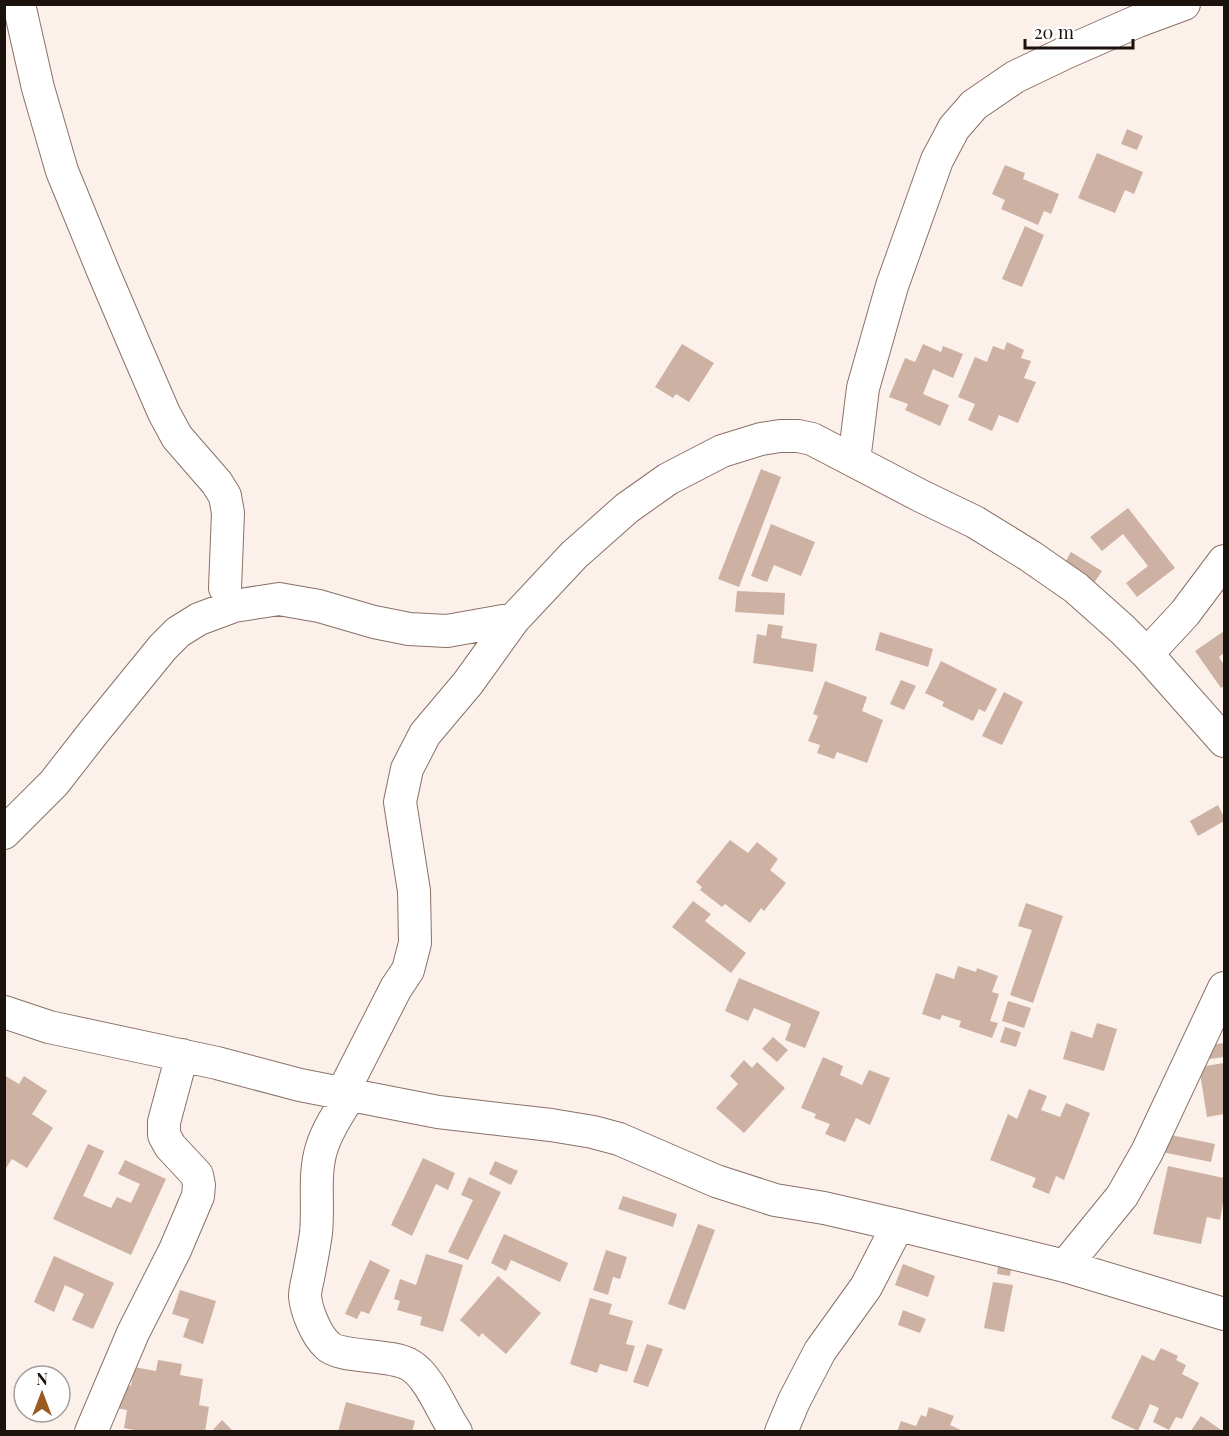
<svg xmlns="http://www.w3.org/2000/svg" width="1229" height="1436" viewBox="0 0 1229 1436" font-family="'Playfair Display',serif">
  <rect width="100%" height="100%" fill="#fcf0eb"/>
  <!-- building -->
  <path fill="#cdb2a4" d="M1127,129L1143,136L1137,150L1121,144Z
    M1097,153L1143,172L1134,194L1125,190L1115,213L1078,198Z
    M1005,165L1025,173L1023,179L1059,194L1051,214L1044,211L1038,225L1001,209L1005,200L992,194Z
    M1025,226L1044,235L1022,287L1002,279Z
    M1007,342L1024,350L1021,358L1031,361L1024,378L1036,382L1018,423L999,415L992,431L968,420L975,404L958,397L975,357L987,362L993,346L1004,350Z
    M682,344L714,363L689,402L676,394L673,398L655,387Z
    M923,344L941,352L943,346L963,354L953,378L933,369L923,394L949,405L940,426L905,410L908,404L889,397L905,358L915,362Z
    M761,469L781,477L739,587L718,579Z
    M1128,508L1175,568L1137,597L1126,583L1148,566L1123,534L1102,551L1090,537Z
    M771,524L815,542L801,576L774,565L767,582L751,576Z
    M1071,552L1102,571L1094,583L1064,564Z
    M737,591L785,593L784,615L735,612Z
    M768,624L783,626L781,638L817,644L813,672L753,663L757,634L766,636Z
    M1224,631V653L1219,657L1224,665V686L1221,688L1195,651Z
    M880,632L933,649L928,667L875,650Z
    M941,661L997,689L985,712L979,709L973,721L942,706L944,702L925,693Z
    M901,680L916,686L904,710L890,704Z
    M825,681L867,697L862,711L883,720L867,763L837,752L834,759L817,753L820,745L808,741L818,716L813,714Z
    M1004,692L1023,702L1002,745L982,736Z
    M1218,805L1224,817V821L1198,836L1190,821Z
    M730,840L748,853L757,842L778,859L770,870L786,883L764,911L761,908L750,923L725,904L722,907L700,890L702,887L696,882Z
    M693,901L711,914L705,921L746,953L731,973L672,927Z
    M1026,903L1063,916L1033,1003L1010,995L1032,930L1018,926Z
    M958,966L976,972L977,968L998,976L992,992L999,994L990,1021L998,1023L992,1038L959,1027L961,1021L942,1015L940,1020L922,1014L936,973L954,979Z
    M739,978L820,1012L805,1048L785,1040L791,1024L754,1008L748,1021L725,1011Z
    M1008,1001L1031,1008L1024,1028L1002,1021Z
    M1097,1023L1117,1029L1104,1071L1063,1059L1071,1031L1092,1038Z
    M1005,1027L1021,1032L1016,1047L1000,1042Z
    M773,1037L788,1050L777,1062L762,1049Z
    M1224,1043V1057L1196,1061L1194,1047Z
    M823,1057L843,1066L840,1075L862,1085L869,1070L890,1078L870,1125L856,1118L845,1142L825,1134L830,1124L814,1118L816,1114L801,1108Z
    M744,1060L752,1068L757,1062L785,1088L744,1133L716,1108L738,1084L730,1076Z
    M1224,1063V1114L1207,1117L1199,1067Z
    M4,1075L19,1084L24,1076L47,1091L32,1114L53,1128L27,1168L12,1159L4,1171Z
    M1029,1089L1047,1096L1041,1110L1060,1117L1066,1103L1090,1113L1064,1180L1056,1176L1049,1194L1032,1187L1036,1178L990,1160L1008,1114L1017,1119Z
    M1166,1134L1215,1144L1211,1162L1162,1152Z
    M88,1144L104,1151L83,1196L111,1208L117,1197L131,1203L140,1184L118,1174L125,1160L166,1179L131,1255L53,1219Z
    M423,1158L455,1173L448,1190L436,1184L412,1236L391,1225Z
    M495,1161L518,1171L511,1185L489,1174Z
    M1168,1166L1224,1178V1197L1220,1220L1207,1217L1201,1244L1153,1234Z
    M469,1177L501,1192L468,1260L448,1252L473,1200L461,1195Z
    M623,1196L677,1214L673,1227L618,1209Z
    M698,1224L715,1230L685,1310L668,1304Z
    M504,1234L568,1263L560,1282L511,1260L506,1271L491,1263Z
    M606,1250L627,1257L620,1279L613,1277L608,1295L593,1290Z
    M426,1254L463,1265L443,1332L420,1325L422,1317L397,1310L400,1301L394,1299L400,1279L416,1285Z
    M54,1256L114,1283L93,1329L72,1320L84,1294L65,1285L54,1312L34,1302Z
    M370,1260L390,1270L369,1314L361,1311L357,1319L345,1314Z
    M999,1260L1012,1263L1010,1276L997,1274Z
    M903,1264L935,1276L928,1297L895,1285Z
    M498,1276L541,1313L506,1354L482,1333L479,1337L460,1320Z
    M993,1282L1013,1285L1004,1332L984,1328Z
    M180,1290L216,1301L203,1344L183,1337L189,1319L172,1314Z
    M590,1298L612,1304L609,1314L633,1321L626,1344L635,1346L627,1372L600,1364L597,1373L570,1364Z
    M903,1310L926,1319L920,1333L898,1325Z
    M647,1344L663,1349L648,1387L633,1382Z
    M1161,1348L1178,1356L1176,1360L1186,1365L1182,1374L1199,1383L1182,1419L1176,1417L1169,1430L1153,1422L1159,1408L1150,1404L1138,1431L1111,1418L1142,1355L1154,1361Z
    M158,1360L182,1364L180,1375L203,1379L199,1405L209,1407L205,1432L195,1430L194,1432H133L134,1430L124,1428L127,1410L115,1408L120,1383L131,1386L134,1367L156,1371Z
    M346,1402L415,1421L412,1432H338Z
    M929,1407L954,1416L950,1425L965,1432H897L901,1421L916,1426L921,1415L926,1417Z
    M1201,1416L1224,1432H1190Z
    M222,1420L234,1432H211Z"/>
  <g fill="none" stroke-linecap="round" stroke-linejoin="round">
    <defs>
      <path id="minor" d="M19,4L38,88L62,171L103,271L138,353L164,413L177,437L217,483L225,496L228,513L225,588
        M854,461L863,388L892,286L937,160L954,128L974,105L1015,77L1065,53L1138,21L1184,4
        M1147,654L1185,613L1224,561
        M4,833L54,783L93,733L163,647L178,632L199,619L234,606L279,599L319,606L374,622L409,629L447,631L514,619
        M4,1012L49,1027L217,1063L300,1085L438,1112L551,1125L593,1132L619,1139L716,1181L775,1200L824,1208L898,1225L1065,1266L1224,1314
        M342,1094L396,988L408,970L415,943L414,891L400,802L407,769L425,734L468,683L514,619L574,555L627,508L668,479L722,451L761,439L780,436H798L812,439L921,496L975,522L1030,556L1076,588L1122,629L1147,654L1224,741
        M350,1095C340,1111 328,1128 322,1147C313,1174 319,1204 316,1233C314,1248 311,1263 308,1278C307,1283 305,1290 305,1296C306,1310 316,1335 327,1345C340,1359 390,1353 410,1365C430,1377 442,1412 456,1432
        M1065,1266L1122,1196L1147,1152L1224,988
        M91,1432L133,1333L175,1250L198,1196L199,1185L197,1175L170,1146L164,1135V1122L182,1055
        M781,1432L794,1401L820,1351L866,1287L898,1225"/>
    </defs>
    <!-- minor casing -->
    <use href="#minor" stroke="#8b7166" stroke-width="34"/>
    <!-- minor -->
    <use href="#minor" stroke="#fff" stroke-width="32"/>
  </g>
  <!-- border -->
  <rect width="1229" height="1436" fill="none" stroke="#1b120d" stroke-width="12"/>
  <!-- north arrow -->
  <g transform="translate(42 1394)"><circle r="28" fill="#ffffff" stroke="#a4a09e" stroke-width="1.5"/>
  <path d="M0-4.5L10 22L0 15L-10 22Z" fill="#9a5b23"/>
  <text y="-9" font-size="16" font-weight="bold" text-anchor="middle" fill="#1b120d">N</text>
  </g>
  <!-- scale -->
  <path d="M1025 39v9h108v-9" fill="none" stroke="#1b120d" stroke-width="3"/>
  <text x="1034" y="39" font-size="18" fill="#1b120d" stroke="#ffffff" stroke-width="4.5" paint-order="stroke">20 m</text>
</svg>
